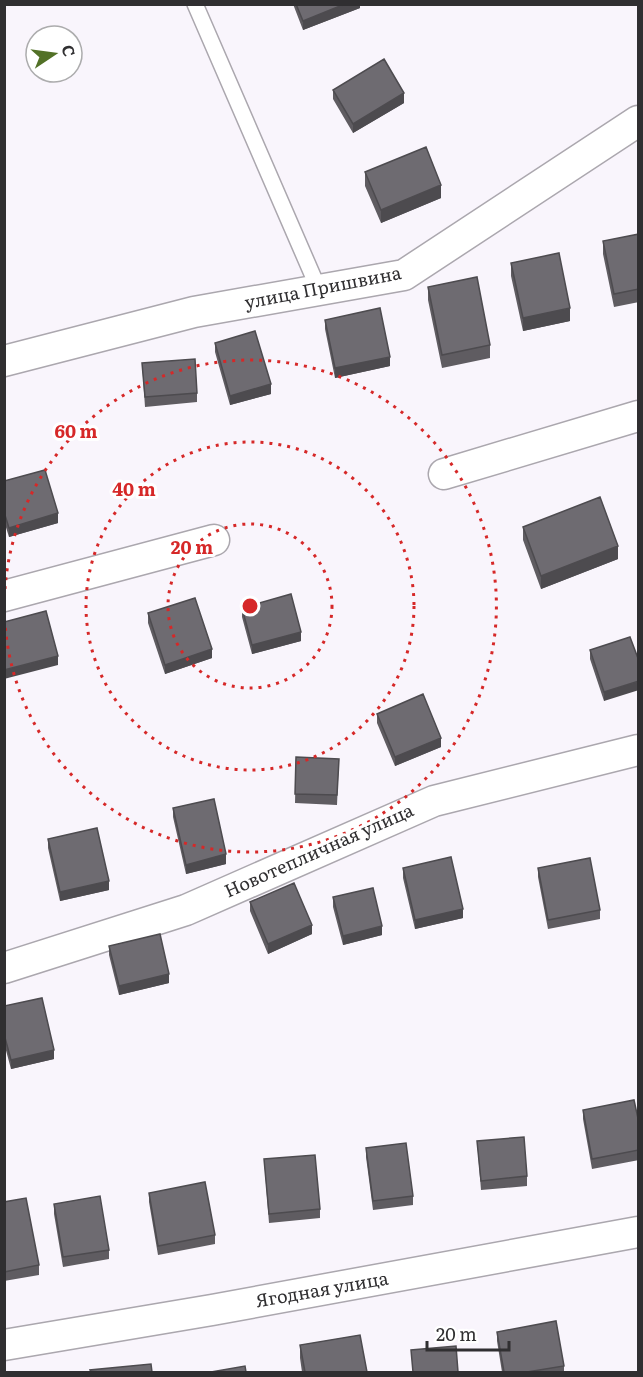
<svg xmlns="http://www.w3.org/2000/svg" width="643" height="1377" viewBox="0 0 643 1377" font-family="Literata,serif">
  <rect width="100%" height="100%" fill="#f9f5fc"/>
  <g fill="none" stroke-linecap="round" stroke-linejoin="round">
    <defs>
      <path id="lane" d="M195,4L319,290"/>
      <path id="street" d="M4,361L194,312L404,275L638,121
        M444,474L638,416
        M4,596L214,540
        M4,968L186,910L434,801L638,750
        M4,1345L212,1310L638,1232"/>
    </defs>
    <!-- lane casing -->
    <use href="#lane" stroke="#aba7ae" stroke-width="18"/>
    <!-- street casing -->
    <use href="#street" stroke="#aba7ae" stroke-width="33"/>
    <!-- lane -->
    <use href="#lane" stroke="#fff" stroke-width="15"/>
    <!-- street -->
    <use href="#street" stroke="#fff" stroke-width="30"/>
  </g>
  <!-- wall -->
  <path fill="#5f5c61" d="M293,4H360V8L303,30Z
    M333,90L404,103L353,133L333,99Z
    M365,172L441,198L381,223L365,186Z
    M639,234V302L614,307L603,254V241Z
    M511,263L570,321L523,331L511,276Z
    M428,287L490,345V358L442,368L428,300Z
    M325,320L390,366L335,378L325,329Z
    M215,343L271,394L230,405L215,352Z
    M142,363L197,393V402L145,407Z
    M4,481L58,523L9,537L4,521Z
    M523,527L618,559L541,589L523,540Z
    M242,608L301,641L252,654L242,617Z
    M148,613L212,658L165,674L148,623Z
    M590,650L639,661L604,701L590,659Z
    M377,714L441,747L395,766L377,723Z
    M296,757L339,759L337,805L295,803Z
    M173,808L226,864L186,874L173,817Z
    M48,839L109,890L60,901L48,848Z
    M403,868L463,918L415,929L403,878Z
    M538,868L600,910V919L548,929L538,877Z
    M333,897L382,935L343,945L333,907Z
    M250,902L312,934L268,954L250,911Z
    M109,946L169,983L119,995L109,955Z
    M4,1006L54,1059L11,1069L4,1043Z
    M583,1110L639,1123V1160L592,1169L583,1119Z
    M477,1141L527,1176V1186L481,1190Z
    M366,1148L413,1196V1205L373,1210L366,1157Z
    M264,1159L320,1209V1218L269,1223Z
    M149,1193L215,1235V1244L158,1255L149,1202Z
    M4,1202L39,1265V1275L4,1281Z
    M54,1204L109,1250V1259L63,1267L54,1214Z
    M497,1332L564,1366V1372H502L497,1341Z
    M300,1345L367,1372H302L300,1358Z"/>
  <!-- shaded-wall -->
  <path fill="#4d4b4f" d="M345,4H360V8L303,30V21Z
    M404,93V103L353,133V124Z
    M441,185V198L381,223V210Z
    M570,308V321L523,331V318Z
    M390,357V366L335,378V368Z
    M271,384V394L230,405V396Z
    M58,513V523L9,537V528Z
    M618,546V559L541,589V576Z
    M301,632V641L252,654V645Z
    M212,649V658L165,674V665Z
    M58,656V665L4,679V670Z
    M639,681V690L604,701V692Z
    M441,738V747L395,766V757Z
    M226,854V864L186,874V865Z
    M109,881V890L60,901V892Z
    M463,909V918L415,929V920Z
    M312,925V934L268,954V944Z
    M382,926V935L343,945V936Z
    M169,974V983L119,995V986Z
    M54,1050V1059L11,1069V1060Z"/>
  <!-- building -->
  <path fill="#6e6b71" stroke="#4d4b4f" stroke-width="1.5" d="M296,4H345L303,21Z
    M384,59L404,93L353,124L333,90Z
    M426,147L441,185L381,210L365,172Z
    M639,234V289L614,294L603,241Z
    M559,253L570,308L523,318L511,263Z
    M477,277L490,345L442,355L428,287Z
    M380,308L390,357L335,368L325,320Z
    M255,331L271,384L230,396L215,343Z
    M195,359L197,393L145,397L142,363Z
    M45,470L58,513L9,528L4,512V481Z
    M600,497L618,546L541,576L523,527Z
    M291,594L301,632L252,645L242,608Z
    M195,598L212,649L165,665L148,613Z
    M46,611L58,656L4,670V622Z
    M630,637L639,661V681L604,692L590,650Z
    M423,694L441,738L395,757L377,714Z
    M296,757L339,759L337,795L295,794Z
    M214,799L226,854L186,865L173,808Z
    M97,828L109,881L60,892L48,839Z
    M451,857L463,909L415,920L403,868Z
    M590,858L600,910L548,920L538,868Z
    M294,883L312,925L268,944L250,902Z
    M373,888L382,926L343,936L333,897Z
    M160,934L169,974L119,986L109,946Z
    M42,998L54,1050L11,1060L4,1034V1006Z
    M634,1100L639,1123V1150L592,1159L583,1110Z
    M524,1137L527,1176L481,1181L477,1141Z
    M406,1143L413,1196L373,1201L366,1148Z
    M315,1155L320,1209L269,1214L264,1159Z
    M205,1182L215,1235L158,1246L149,1193Z
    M100,1196L109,1250L63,1257L54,1204Z
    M26,1198L39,1265L4,1272V1202Z
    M556,1321L564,1366L527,1372H504L497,1332Z
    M360,1335L367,1372H305L300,1345Z
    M456,1346L458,1372H413L411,1350Z
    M151,1364L152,1372H91L90,1370Z
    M245,1366L246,1372H211Z"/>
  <!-- distance rings -->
  <g fill="none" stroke="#d62828" stroke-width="3" stroke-dasharray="3 6">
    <circle cx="250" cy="606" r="82"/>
    <circle cx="250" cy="606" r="164"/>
    <path d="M5 589A246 246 0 1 1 5 623"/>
  </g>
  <g text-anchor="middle" stroke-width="6" stroke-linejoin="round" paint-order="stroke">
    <!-- street labels -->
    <g font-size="18" fill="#302f31" stroke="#fff">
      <text transform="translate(323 288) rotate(-11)" y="6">улица Пришвина</text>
      <text transform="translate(319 851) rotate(-24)" y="6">Новотепличная улица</text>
      <text transform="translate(322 1290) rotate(-10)" y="6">Ягодная улица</text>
    </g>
  </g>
  <circle cx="250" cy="606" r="9" fill="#d62828" stroke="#fff" stroke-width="3"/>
  <g font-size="18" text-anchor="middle" font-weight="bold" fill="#d62828" stroke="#fff" stroke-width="6" stroke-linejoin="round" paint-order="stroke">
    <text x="76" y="438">60 m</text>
    <text x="134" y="496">40 m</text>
    <text x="192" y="554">20 m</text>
  </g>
  <!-- border -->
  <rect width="643" height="1377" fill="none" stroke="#302f31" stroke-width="12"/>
  <!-- north arrow -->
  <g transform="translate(54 54) rotate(77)"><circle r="28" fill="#ffffff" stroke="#acacad" stroke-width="1.5"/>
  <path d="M0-4.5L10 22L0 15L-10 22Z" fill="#527127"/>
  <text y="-9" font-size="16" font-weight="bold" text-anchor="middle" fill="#302f31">С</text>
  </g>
  <!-- scale -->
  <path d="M427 1341v9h82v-9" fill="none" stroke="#302f31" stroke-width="3"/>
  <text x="436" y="1341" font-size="18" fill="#302f31" stroke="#ffffff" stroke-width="4.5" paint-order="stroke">20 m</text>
</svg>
